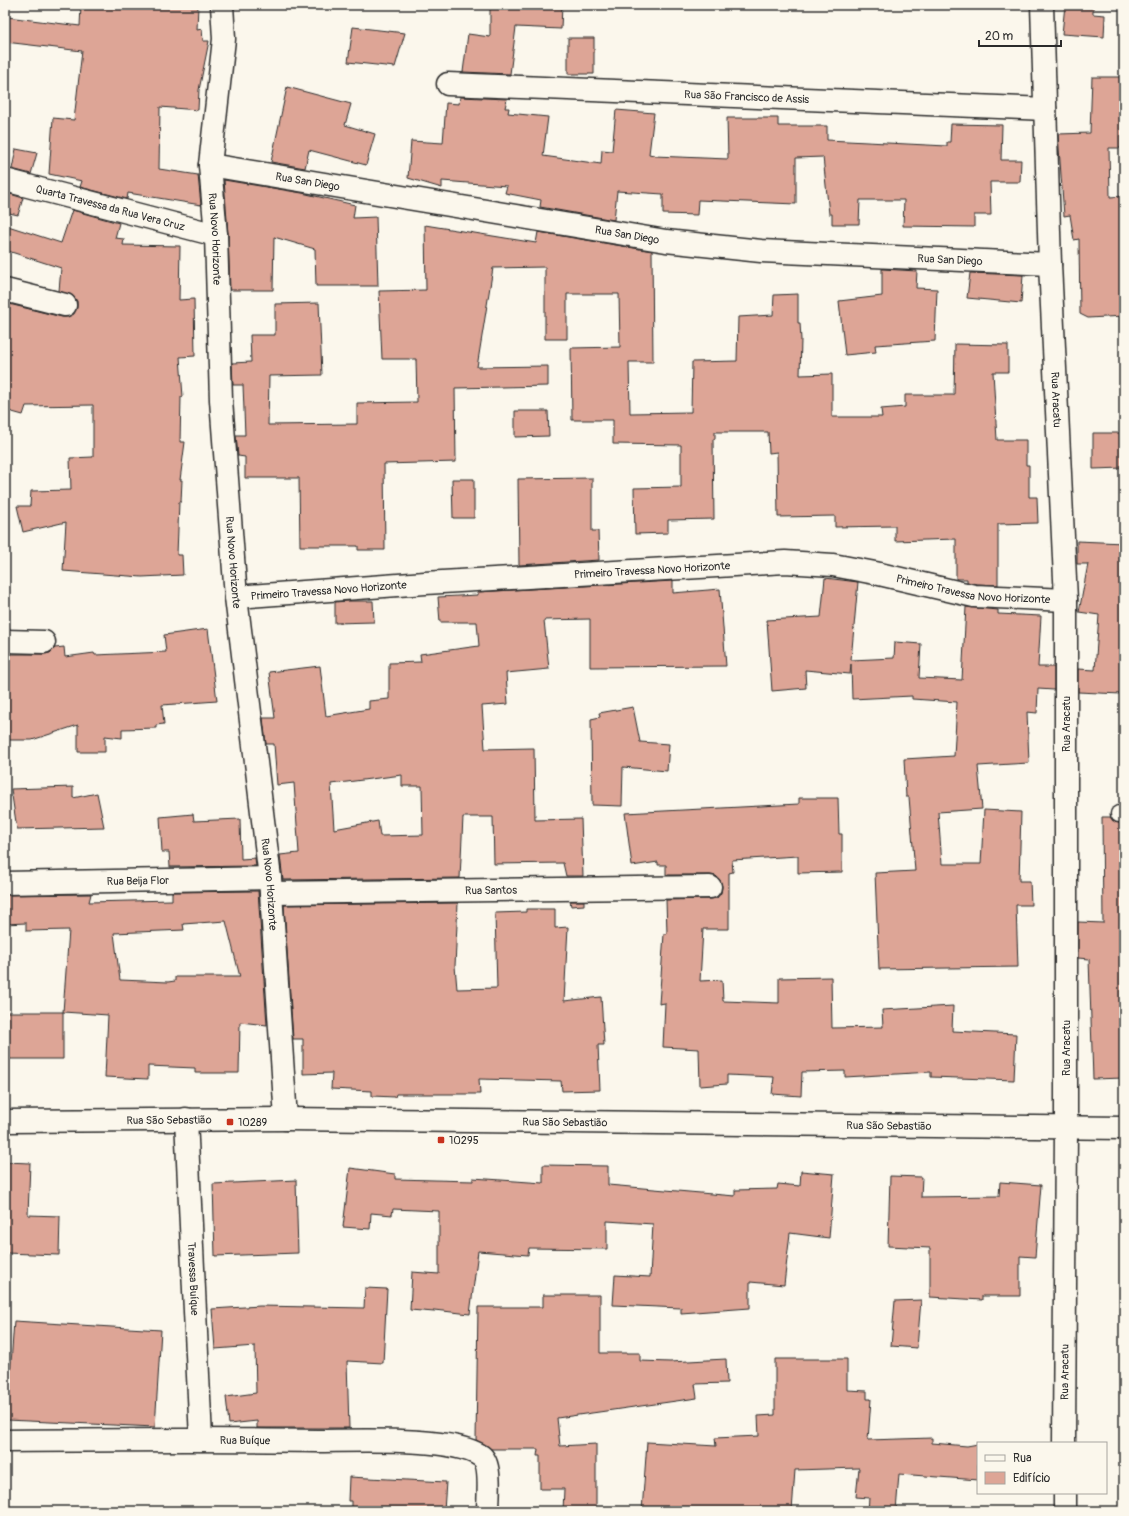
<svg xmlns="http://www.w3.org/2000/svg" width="1129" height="1516" viewBox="0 0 1129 1516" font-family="Pangolin,sans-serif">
  <rect width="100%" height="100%" fill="#fbf7ec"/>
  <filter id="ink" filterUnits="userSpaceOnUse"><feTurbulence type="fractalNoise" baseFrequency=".025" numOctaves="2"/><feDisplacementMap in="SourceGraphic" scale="8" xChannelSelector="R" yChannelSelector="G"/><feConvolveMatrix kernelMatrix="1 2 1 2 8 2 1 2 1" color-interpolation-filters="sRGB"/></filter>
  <g filter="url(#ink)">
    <!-- building -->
    <path fill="#dda596" stroke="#2b2b2b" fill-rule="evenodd" d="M81,5H198L197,30L202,29L203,41H209L199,90L198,110L160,107L159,169L198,175L201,205L128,193L127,199L80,187L82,181L49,174L53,118L74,120L82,51L5,42L7,17L80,26Z
      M490,5H562L561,29L516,27L510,74L463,72L468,34L490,37Z
      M1065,5H1093V14L1105,15L1104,37L1062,34Z
      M353,27L405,33L395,67L348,62Z
      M568,38H594V74H568Z
      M1092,77H1124L1122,148H1109L1110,197L1124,196V316L1088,318L1080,314L1079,239L1074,240L1070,215L1064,216L1058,134L1090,133Z
      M287,87L351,104L345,125L375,134L366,165L309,150L305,168L271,162Z
      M460,97L507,99L505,108H509L508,113L548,117L543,156L601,164L602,150L612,151L616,110L654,113L649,154L654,155V156L728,159L727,118H778V126H827V140L947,146V142H950L951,124L1002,125L1001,160H1021L1020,182H990L991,215H974V227L903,226L904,200H860L859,224H832V214H829L823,157L796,158V204L698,200L697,215L663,214V194L617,191L614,220L540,207L541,200L505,193L507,186L442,181V188L408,178L411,141L443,143L446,103L459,104Z
      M16,149L37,153L31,174L12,169Z
      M224,180L302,193L355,205L353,218L376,217L378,286H316L315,249L274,237L273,290H230L228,234Z
      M7,193L23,198L18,215L5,212Z
      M72,210L119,223L115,238L124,239L123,245L180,246L179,300L194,299L195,356L180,357L183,397H181L180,442H185L180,480H182L181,502H179L177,555H182L183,575L142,577L63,571L66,522L23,532L17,506H30L31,491L71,490L70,458L93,457V405L26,406L23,415L5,410V303L62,317H68L74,314L77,308V301L73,296L59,291L61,268L5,250V225L61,243Z
      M425,225L536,243L538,232L652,251L653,362H629L630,413L691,412L692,362L737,361L738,317L773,315L774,295L798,294V323H800L801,340L800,375L832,374V417H882L881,409L905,407V395H954L955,344L1008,345V372H993L997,440H1026V465H1029V497H1037L1038,523L998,524V585L976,584L967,582V579H956V539L895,541V526L835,527V516L778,517L777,452L769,453L768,432H715V439H713L714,519L668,520V533L635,534L634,488L681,487V445L613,444V420H572L571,348L620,347L619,294H567V339H545V267L493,268L477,367L548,366V386L455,388L456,462L384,464L385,550H358V546H300L299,478H245V457L238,456L236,435H245L243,385H233L232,363L251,362L250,335H275V304L319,303L322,375L269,376L268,425L357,424V403L417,402L416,359H382L379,291L426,290Z
      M882,269L917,271L916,288L937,289L935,341L875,345L876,352L845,355L839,301L882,296Z
      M970,273L1023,275L1021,303L967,298Z
      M515,411H548L549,436L515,437Z
      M1093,433H1124V468L1093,469Z
      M592,478V531H598L599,560L519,565L518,479Z
      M452,479H474V518H453Z
      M1077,541L1124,543V651L1121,694L1078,692V669L1095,670L1099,615L1079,612L1088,564H1077Z
      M825,578L858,582L851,660L894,658L895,642L921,644L919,678L962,680L966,607L998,610V614L1041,616L1038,667H1054V690L1038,689L1037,713L1027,712L1029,763L978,766L982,809L938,812L942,864H981L984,810L1021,812L1019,881H1030L1031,905H1016L1018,967L879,969L875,873L915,871L909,797H906L904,759L954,756L957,702L912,699V696L852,699L851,664L850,674L805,670L806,688L772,691L767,620L821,617Z
      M673,581V593L720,589L726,666L590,667V619L544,620L549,669L506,673L508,704L482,706L485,749L534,748L535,820L581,819L583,876H566L563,863L494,864L493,817H463L460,878L283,880L280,855L299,853L294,783L277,785L274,744H266L263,718H275L269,672L320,666L326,716L369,709V701L389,699V663L421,662L420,654L479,646L477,622H440L438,597L478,595V592ZM402,775V786H422L423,835L380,836L378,821L334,829L331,784Z
      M347,601H373L374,622L335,623V602Z
      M208,629L217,701L162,705L164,724L156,725V728L122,729V738L105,736V752H78V725L32,740H5V654H44L50,653L55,648L64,647L65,657L94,653L95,655L166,652L164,635Z
      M633,707L640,742L669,744L667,771L623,767L622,806L592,805L591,719L600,717L599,713Z
      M73,787V798L97,793L104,827L17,829L11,789Z
      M799,798H838L839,834H842V872L798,873V856L732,860L733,872L729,873V929H703L700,981L722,980L723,1001L779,1003V978L831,977L832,1028L883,1027L882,1010L953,1006L952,1031L1016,1034L1014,1080L931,1077V1072L845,1077V1071L802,1072L801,1096L772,1094L774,1077L727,1075V1084L700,1086L699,1049L663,1047L665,1003L659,1004L664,934H667L666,900L711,899L717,898L721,893L722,886L720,880L716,876L710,875H666V865H658V862L632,866L625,813L799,804Z
      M193,814L194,821L240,819L241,859L255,858L256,866L170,867L169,852H162L160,817Z
      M1102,817H1110L1115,822L1124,824V1078L1093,1079L1089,959L1078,958V922L1103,923Z
      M258,891L267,1025L240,1022L239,1073H195V1068L148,1066V1079L105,1077L108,1015L63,1012L69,930L26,931V923L5,924V895L91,894L89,902L172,900V892ZM226,921L240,977H175V981L168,982L120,980L114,933L184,930L183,924Z
      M570,901H584V905L571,906Z
      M458,903L455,966L457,989L497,988L495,913L526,912V909H555V928L568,927L564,1001L601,997L604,1045H598L600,1090L562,1091L561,1081L479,1079L480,1094H396L395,1097L372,1096V1091L331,1089L332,1073L303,1074V1039H293L284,905Z
      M5,1012H63V1059H5Z
      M5,1162L30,1163L28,1215L60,1216L59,1255L5,1253Z
      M543,1165L608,1166V1185L735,1196V1190L777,1189L778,1184L800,1186L801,1171L834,1174L829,1238L790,1233L784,1285L750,1282V1308L681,1313V1308L613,1305L615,1275L650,1277L653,1224L607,1221V1249L529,1248L528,1255L478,1251L470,1314L434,1310V1312L410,1310L412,1272L439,1274V1211L393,1209L392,1215L371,1213L370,1229L343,1227L350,1168L395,1174V1179L473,1181V1178L543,1183Z
      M890,1176L922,1177L921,1197L999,1196L1000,1182L1041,1185L1035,1257L1020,1256V1296H982V1300L930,1297V1248L888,1246Z
      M296,1180L298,1253L215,1256L213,1184Z
      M365,1288L387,1289L383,1363L347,1361L349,1428H257V1421L229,1424L226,1397L256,1393L255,1346L215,1349L212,1309L260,1306L364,1308Z
      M543,1295H600V1353H640V1361L670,1362L726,1359L727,1383L695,1384L697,1398L557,1418L560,1446L596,1444V1511H563L564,1489H540V1456H537L538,1449H491L476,1440L478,1307H543Z
      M921,1300L917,1348L891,1346L895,1301Z
      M14,1321L161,1330L155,1427L7,1420Z
      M775,1359H847V1390L867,1391V1399H871L868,1440L932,1438V1443L967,1446L978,1444V1480L899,1474L896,1511H868L869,1498L856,1497L859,1468L795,1470L792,1511H642L647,1442L716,1446L715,1438L759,1436L758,1416L775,1415Z
      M349,1477L446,1482L444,1511H351V1501H348Z"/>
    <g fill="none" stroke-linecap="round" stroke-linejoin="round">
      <defs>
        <path id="lane" d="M1119,814H1124"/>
        <g id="street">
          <path id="s1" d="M222,5L224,39L210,165L216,235L221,400L236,597L270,878L286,1119"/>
          <path id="s2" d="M1042,5L1050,264L1066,600V1127"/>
          <path id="s3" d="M448,84L1045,109"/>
          <path id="s4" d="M210,165L666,241L761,251L1050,264"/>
          <path id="s5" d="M5,180L216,235"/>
          <path d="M5,290L65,305"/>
          <path id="s6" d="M236,597L425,583L785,562L833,565L875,573L974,596L1066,600"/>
          <path d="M5,641L44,642"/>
          <path id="s7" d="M5,883L270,878"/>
          <path id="s8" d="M271,893L710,887"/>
          <path id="s9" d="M186,1119L201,1439"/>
          <path id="s10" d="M5,1441C109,1440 213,1439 317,1441C354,1441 453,1436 481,1456C492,1464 488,1498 488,1511"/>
        </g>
        <g id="secondary">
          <path id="s11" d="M5,1121L286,1119L1124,1128"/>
          <path id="s12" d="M1064,1443L1066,1127"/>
          <path d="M1065,1493V1511"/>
        </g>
      </defs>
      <!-- lane casing -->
      <use href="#lane" stroke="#2b2b2b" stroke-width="19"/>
      <!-- street casing -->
      <use href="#street" stroke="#2b2b2b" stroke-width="25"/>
      <!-- secondary casing -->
      <use href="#secondary" stroke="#2b2b2b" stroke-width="25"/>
      <!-- lane -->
      <use href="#lane" stroke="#fbf7ec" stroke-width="16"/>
      <!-- street -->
      <use href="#street" stroke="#fbf7ec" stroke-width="22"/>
      <!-- secondary -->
      <use href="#secondary" stroke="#fbf7ec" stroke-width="22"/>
    </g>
  </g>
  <!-- markers -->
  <g fill="#c8321e" stroke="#fbf7ec" stroke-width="1.5">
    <rect x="226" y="1118" width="8" height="8" rx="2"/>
    <rect x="437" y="1136" width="8" height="8" rx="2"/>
  </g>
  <g text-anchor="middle" stroke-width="4" stroke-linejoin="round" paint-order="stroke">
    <!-- street labels -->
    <g font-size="11" fill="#2b2b2b" stroke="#fbf7ec">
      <text dy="4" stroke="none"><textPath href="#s3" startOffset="299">Rua São Francisco de Assis</textPath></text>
      <text dy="4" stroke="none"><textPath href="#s4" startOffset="99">Rua San Diego</textPath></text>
      <text dy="4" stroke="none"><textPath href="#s5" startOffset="109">Quarta Travessa da Rua Vera Cruz</textPath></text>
      <text dy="4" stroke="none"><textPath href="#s4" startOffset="423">Rua San Diego</textPath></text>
      <text dy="4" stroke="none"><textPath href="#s1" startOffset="235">Rua Novo Horizonte</textPath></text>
      <text dy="4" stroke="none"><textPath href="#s4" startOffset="747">Rua San Diego</textPath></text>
      <text dy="4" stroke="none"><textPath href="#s2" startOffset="395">Rua Aracatu</textPath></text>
      <text dy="4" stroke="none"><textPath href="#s1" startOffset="559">Rua Novo Horizonte</textPath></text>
      <text dy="4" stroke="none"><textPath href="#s6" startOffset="417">Primeiro Travessa Novo Horizonte</textPath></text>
      <text dy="4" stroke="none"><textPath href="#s6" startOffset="741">Primeiro Travessa Novo Horizonte</textPath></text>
      <text dy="4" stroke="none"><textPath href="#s6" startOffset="93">Primeiro Travessa Novo Horizonte</textPath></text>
      <text transform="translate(1066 724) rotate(-90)" y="4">Rua Aracatu</text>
      <text dy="4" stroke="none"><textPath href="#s7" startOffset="133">Rua Beija Flor</textPath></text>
      <text dy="4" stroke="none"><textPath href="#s1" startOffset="883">Rua Novo Horizonte</textPath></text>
      <text dy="4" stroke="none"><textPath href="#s8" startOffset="220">Rua Santos</textPath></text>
      <text transform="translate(1066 1048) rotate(-90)" y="4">Rua Aracatu</text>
      <text dy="4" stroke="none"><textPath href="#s11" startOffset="164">Rua São Sebastião</textPath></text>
      <text dy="4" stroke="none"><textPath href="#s11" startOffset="560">Rua São Sebastião</textPath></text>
      <text dy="4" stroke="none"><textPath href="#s11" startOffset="884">Rua São Sebastião</textPath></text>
      <text dy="4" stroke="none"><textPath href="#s9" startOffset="160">Travessa Buíque</textPath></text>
      <text dy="4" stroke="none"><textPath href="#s12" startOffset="71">Rua Aracatu</textPath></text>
      <text dy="4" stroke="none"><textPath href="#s10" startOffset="240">Rua Buíque</textPath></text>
    </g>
    <!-- poi labels -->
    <g font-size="11" fill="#2b2b2b" stroke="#fbf7ec" text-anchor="start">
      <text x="238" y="1126">10289</text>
      <text x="449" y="1144">10295</text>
    </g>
  </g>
  <!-- margin -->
  <rect width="1129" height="1516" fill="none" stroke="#fbf7ec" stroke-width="20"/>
  <rect x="10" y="10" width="1109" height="1496" fill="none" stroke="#2b2b2b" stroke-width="1.5" filter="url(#ink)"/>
  <!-- legend -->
  <rect x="977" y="1442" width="130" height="52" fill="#fbf7ec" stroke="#a8a59f"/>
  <rect x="985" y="1455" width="20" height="6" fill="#fbf7ec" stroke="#a8a59f"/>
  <text x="1013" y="1462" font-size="12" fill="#2b2b2b">Rua</text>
  <rect x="985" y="1472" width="20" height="12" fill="#dda596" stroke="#a8a59f"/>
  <text x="1013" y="1482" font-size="12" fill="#2b2b2b">Edifício</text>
  <!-- scale -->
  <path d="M979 40v6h82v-6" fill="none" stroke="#2b2b2b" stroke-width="2"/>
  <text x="985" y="40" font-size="12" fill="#2b2b2b" stroke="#fbf7ec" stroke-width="3" paint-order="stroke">20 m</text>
</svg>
